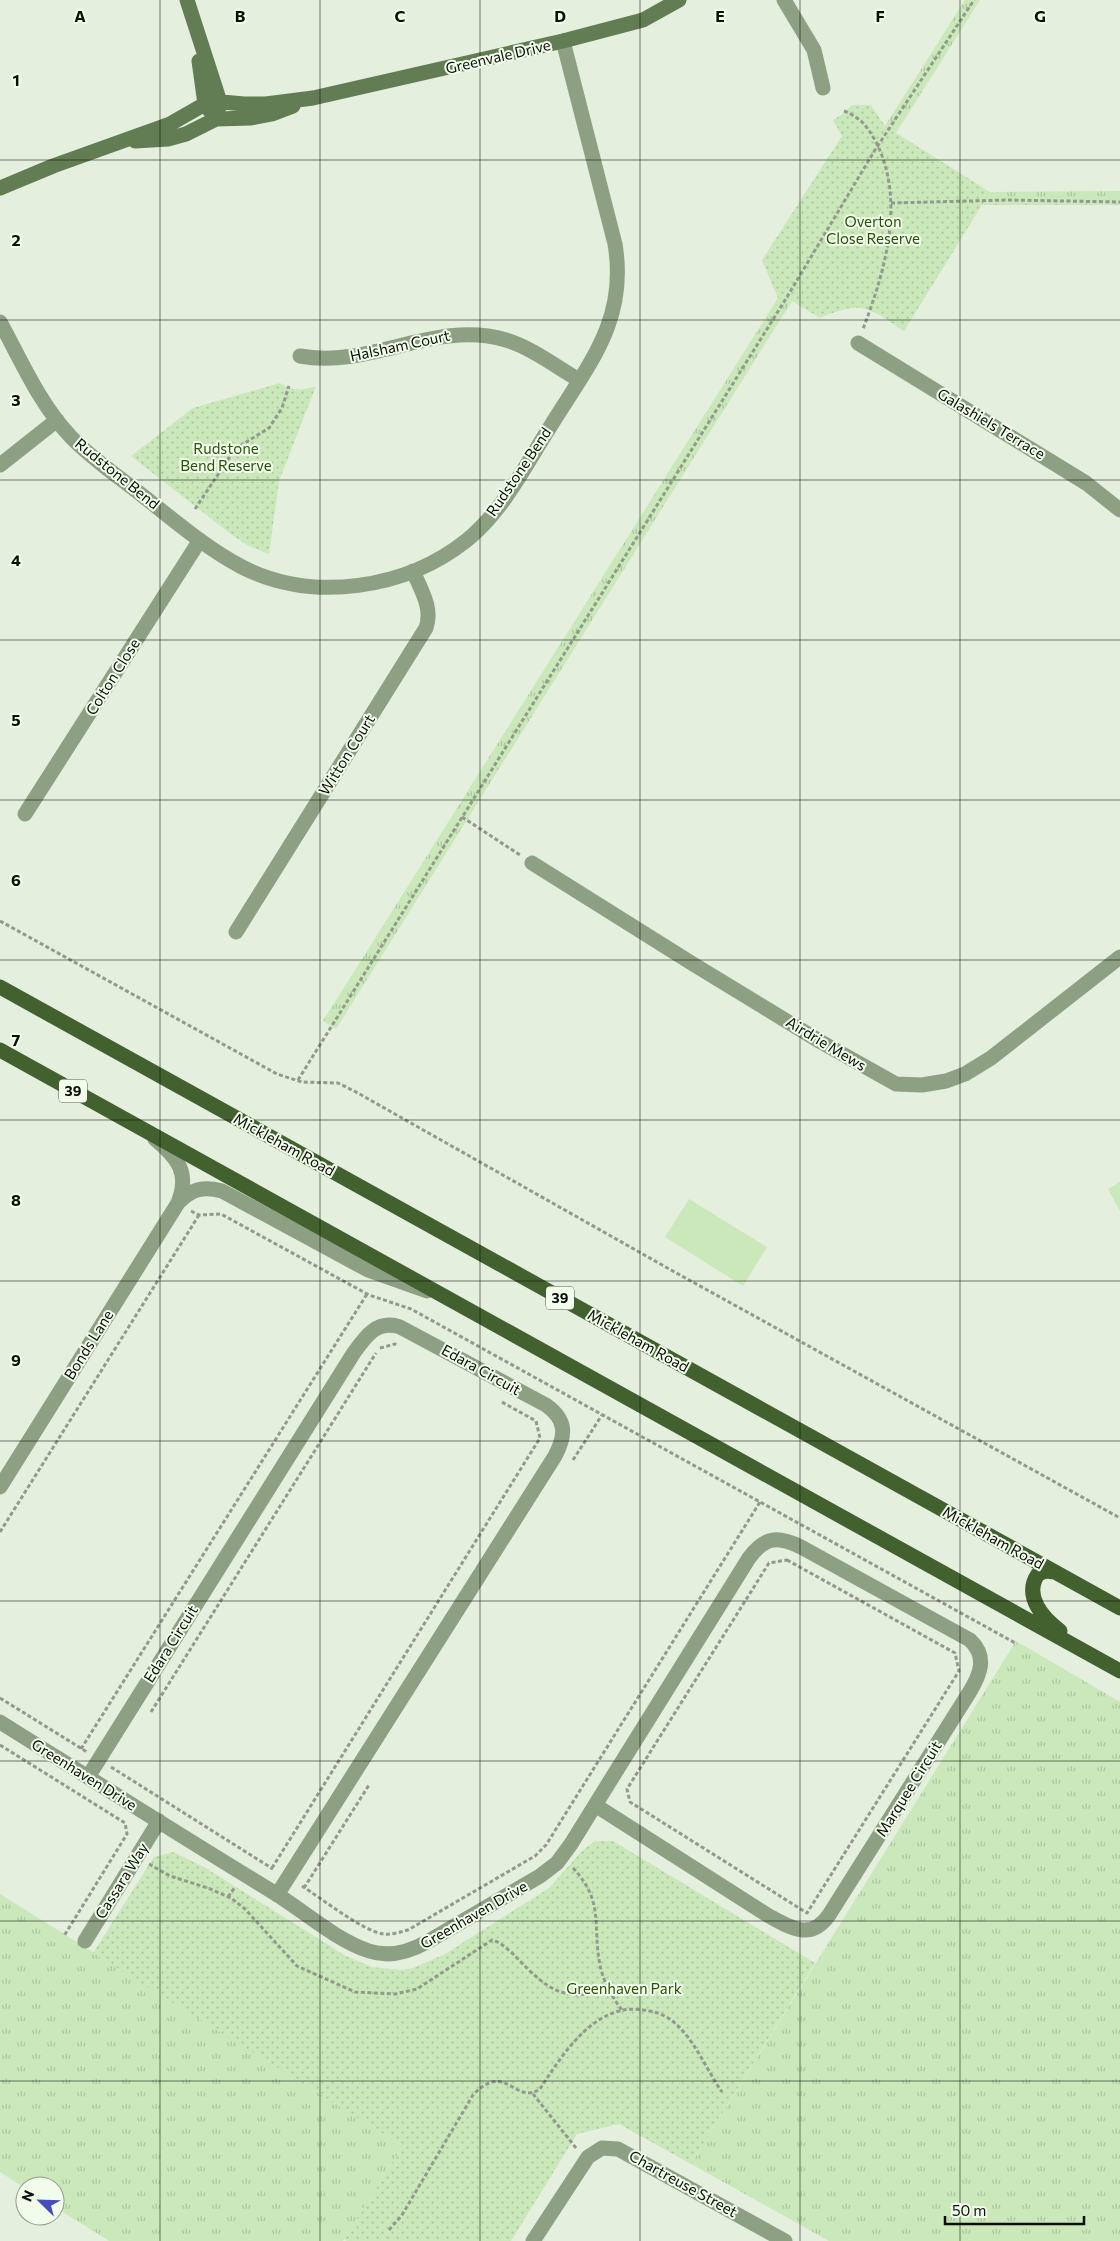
<svg xmlns="http://www.w3.org/2000/svg" width="1120" height="2241" viewBox="0 0 1120 2241" font-family="Commissioner,sans-serif">
  <defs>
    <pattern id="grass-tufts" width="24" height="20" patternUnits="userSpaceOnUse" patternTransform="scale(1.25)"><rect width="24" height="20" fill="#cae8ba"/><path d="M3 7l-1-3M5 7V3M7 7l1-3M15 17l-1-3M17 17v-4M19 17l1-3" fill="none" stroke="#acc69f"/></pattern>
    <pattern id="park-dots" width="8" height="8" patternUnits="userSpaceOnUse" patternTransform="scale(1.25)"><rect width="8" height="8" fill="#cae8ba"/><path d="M2 2h.1M6 6h.1" fill="none" stroke="#acc69f" stroke-width="1.8" stroke-linecap="round"/></pattern>
  </defs>
  <rect width="100%" height="100%" fill="#e4efde"/>
  <!-- grass -->
  <path fill="url(#grass-tufts)" d="M965,0H980L896,133L885,126Z
    M1120,191V205H981L990,192Z
    M778,298L792,301L336,1029L323,1021Z
    M1016,1641L1120,1702V2241H829L691,2164Z
    M0,1894L403,2146L343,2241H109L55,2207V2186H25V2188L0,2172Z"/>
  <!-- park -->
  <path fill="url(#park-dots)" d="M852,105H871L885,126L990,192L904,331C867,307 863,300 820,318L792,301L778,298L762,260L842,136L833,120L844,113Z
    M280,383C292,391 303,391 316,386L279,481L269,554L249,546L232,535L131,456L193,408Z
    M595,1841H613L815,1963L691,2164L619,2124L577,2134L511,2241H347L344,2239L403,2146L93,1953L154,1857L173,1852L204,1867L346,1956L372,1967L402,1970L413,1968L445,1954L549,1888L583,1850Z"/>
  <!-- pitch -->
  <path fill="#cae8ba" d="M1120,1182V1211L1108,1189Z
    M689,1199L767,1247L743,1286L665,1237Z"/>
  <g fill="none" stroke-linecap="round" stroke-linejoin="round">
    <!-- path -->
    <path stroke="#929a8e" stroke-width="3" stroke-dasharray="4 2.5" stroke-linecap="butt" d="M844,111C861,118 867,126 876,142C906,201 885,271 863,329
      M891,203L1008,200L1120,202
      M195,509L235,449L269,428L282,408L289,386
      M462,817L520,855
      M0,921L277,1074L302,1082L338,1083L356,1092L671,1270L1120,1518
      M298,1080L787,297L875,150L974,0
      M191,1211L199,1215L221,1214L369,1295L411,1309L1017,1644
      M380,1348L395,1344L398,1346
      M573,1460L602,1415
      M0,1532L199,1215
      M787,1560L955,1653L959,1671L807,1913L630,1802L627,1789L769,1563Z
      M0,1698L87,1752
      M151,1712L376,1353
      M0,1745L125,1823L127,1834L64,1936
      M81,1749L367,1294
      M111,1767L273,1869
      M149,1864L170,1876L208,1888L231,1898L245,1909L297,1966L355,1992L395,1994L417,1989L492,1940C501,1942 510,1951 517,1958C546,1988 565,2005 608,1988
      M272,1868L540,1438L536,1421L500,1401
      M573,1868C605,1902 592,1926 600,1965C603,1981 612,1997 622,2010
      M302,1886C321,1898 364,1932 384,1934C392,1935 400,1932 408,1930L535,1856L546,1845L760,1502
      M304,1888L369,1785
      M228,1897L235,1887
      M533,2094L576,2148
      M389,2230L402,2215L473,2095C506,2060 515,2106 540,2089C562,2055 595,2002 643,2010C654,2011 666,2015 675,2023C696,2042 706,2069 722,2092"/>
    <!-- street -->
    <path stroke="#8ea084" stroke-width="15" d="M784,0L814,50L823,88
      M0,322C21,360 40,405 71,437C92,459 119,477 143,496C175,521 206,548 242,567C313,603 406,589 467,540C503,511 525,466 550,427C588,365 628,321 615,244L563,41
      M858,343L1086,483L1120,510
      M300,356C371,369 435,319 506,340C532,348 555,366 579,380
      M0,465L57,420
      M25,814L200,540
      M532,863L693,964L821,1042L896,1084L922,1085L946,1081L965,1074L991,1058L1120,957
      M236,932L426,628C433,608 421,590 413,571
      M179,1202C192,1189 203,1186 222,1191L368,1270L427,1291
      M0,1487L178,1203C190,1173 178,1158 155,1139
      M0,1722C91,1779 181,1836 273,1892C304,1911 334,1939 369,1951C390,1958 409,1952 427,1942L540,1876L557,1863L571,1844L615,1773L749,1558C765,1536 778,1536 801,1547L970,1640C988,1657 980,1675 969,1693L829,1915C811,1941 791,1928 769,1916L595,1805
      M88,1777L353,1354C365,1337 377,1319 400,1327L546,1405C567,1420 566,1435 555,1456L277,1895
      M85,1941L159,1821
      M533,2241L588,2157L602,2148L618,2149L785,2241"/>
    <!-- secondary -->
    <path stroke="#627c53" stroke-width="15" d="M187,0L220,102L218,111
      M199,61L205,104L210,111
      M135,141L168,139L186,134L216,119L251,118L272,114L293,106
      M0,188L53,166L170,124L205,104L222,102L244,104H266L313,98L563,41L643,20L679,0"/>
    <!-- primary -->
    <path stroke="#42612f" stroke-width="15" d="M0,987L1120,1608
      M0,1050L1120,1671
      M1055,1572L1046,1571L1038,1574C1023,1596 1043,1618 1060,1631"/>
  </g>
  <!-- grid -->
  <path fill="none" stroke="#0b0e09" stroke-width="1" stroke-opacity="0.55" d="M160,0V2241M320,0V2241M480,0V2241M640,0V2241M800,0V2241M960,0V2241M0,160H1120M0,320H1120M0,480H1120M0,640H1120M0,800H1120M0,960H1120M0,1120H1120M0,1281H1120M0,1441H1120M0,1601H1120M0,1761H1120M0,1921H1120M0,2081H1120"/>
  <g text-anchor="middle" stroke-width="4" stroke-linejoin="round" paint-order="stroke">
    <!-- shield labels -->
    <g fill="#f1fceb" stroke="#50554d" stroke-width="1">
      <rect x="59" y="1079.5" width="28" height="23" rx="4"/>
      <rect x="546" y="1286.5" width="28" height="23" rx="4"/>
    </g>
    <g font-size="14" font-weight="bold" fill="#0b0e09">
      <text x="73" y="1096">39</text>
      <text x="560" y="1303">39</text>
    </g>
    <!-- street labels -->
    <g font-size="15" fill="#0b0e09" stroke="#f1fceb">
      <text transform="translate(498 57) rotate(-13)" y="5">Greenvale Drive</text>
      <text transform="translate(400 346) rotate(-12)" y="5">Halsham Court</text>
      <text transform="translate(991 424) rotate(31)" y="5">Galashiels Terrace</text>
      <text transform="translate(519 472) rotate(-56)" y="5">Rudstone Bend</text>
      <text transform="translate(117 474) rotate(39)" y="5">Rudstone Bend</text>
      <text transform="translate(113 677) rotate(-58)" y="5">Colton Close</text>
      <text transform="translate(347 755) rotate(-58)" y="5">Witton Court</text>
      <text transform="translate(826 1044) rotate(31)" y="5">Airdrie Mews</text>
      <text transform="translate(284 1145) rotate(29)" y="5">Mickleham Road</text>
      <text transform="translate(638 1341) rotate(29)" y="5">Mickleham Road</text>
      <text transform="translate(89 1345) rotate(-58)" y="5">Bonds Lane</text>
      <text transform="translate(481 1370) rotate(29)" y="5">Edara Circuit</text>
      <text transform="translate(993 1538) rotate(29)" y="5">Mickleham Road</text>
      <text transform="translate(171 1644) rotate(-58)" y="5">Edara Circuit</text>
      <text transform="translate(84 1775) rotate(32)" y="5">Greenhaven Drive</text>
      <text transform="translate(909 1789) rotate(-58)" y="5">Marquee Circuit</text>
      <text transform="translate(122 1881) rotate(-58)" y="5">Cassara Way</text>
      <text transform="translate(474 1915) rotate(-30)" y="5">Greenhaven Drive</text>
      <text transform="translate(683 2184) rotate(29)" y="5">Chartreuse Street</text>
    </g>
    <!-- park labels -->
    <g font-size="15" fill="#2a500b" stroke="#f1fceb">
      <text x="873" y="227">Overton<tspan x="873" dy="17">Close Reserve</tspan></text>
      <text x="226" y="454">Rudstone<tspan x="226" dy="17">Bend Reserve</tspan></text>
      <text x="624" y="1994">Greenhaven Park</text>
    </g>
  </g>
  <g font-size="16" text-anchor="middle" font-weight="bold" fill="#0b0e09" stroke="#f1fceb" stroke-width="4" stroke-linejoin="round" paint-order="stroke">
    <text x="80" y="22">A</text>
    <text x="240" y="22">B</text>
    <text x="400" y="22">C</text>
    <text x="560" y="22">D</text>
    <text x="720" y="22">E</text>
    <text x="880" y="22">F</text>
    <text x="1040" y="22">G</text>
    <text x="16" y="86">1</text>
    <text x="16" y="246">2</text>
    <text x="16" y="406">3</text>
    <text x="16" y="566">4</text>
    <text x="16" y="726">5</text>
    <text x="16" y="886">6</text>
    <text x="16" y="1046">7</text>
    <text x="16" y="1206">8</text>
    <text x="16" y="1366">9</text>
  </g>
  <!-- north arrow -->
  <g transform="translate(40 2201) rotate(293)"><circle r="24" fill="#f1fceb" stroke="#959d91"/>
  <path d="M0-4L9 19L0 12L-9 19Z" fill="#464bc1"/>
  <text y="-8" font-size="14" font-weight="bold" text-anchor="middle" fill="#0b0e09">N</text>
  </g>
  <!-- scale -->
  <path d="M945 2216v8h139v-8" fill="none" stroke="#0b0e09" stroke-width="2.5"/>
  <text x="952" y="2216" font-size="15" fill="#0b0e09" stroke="#f1fceb" stroke-width="4" paint-order="stroke">50 m</text>
</svg>
